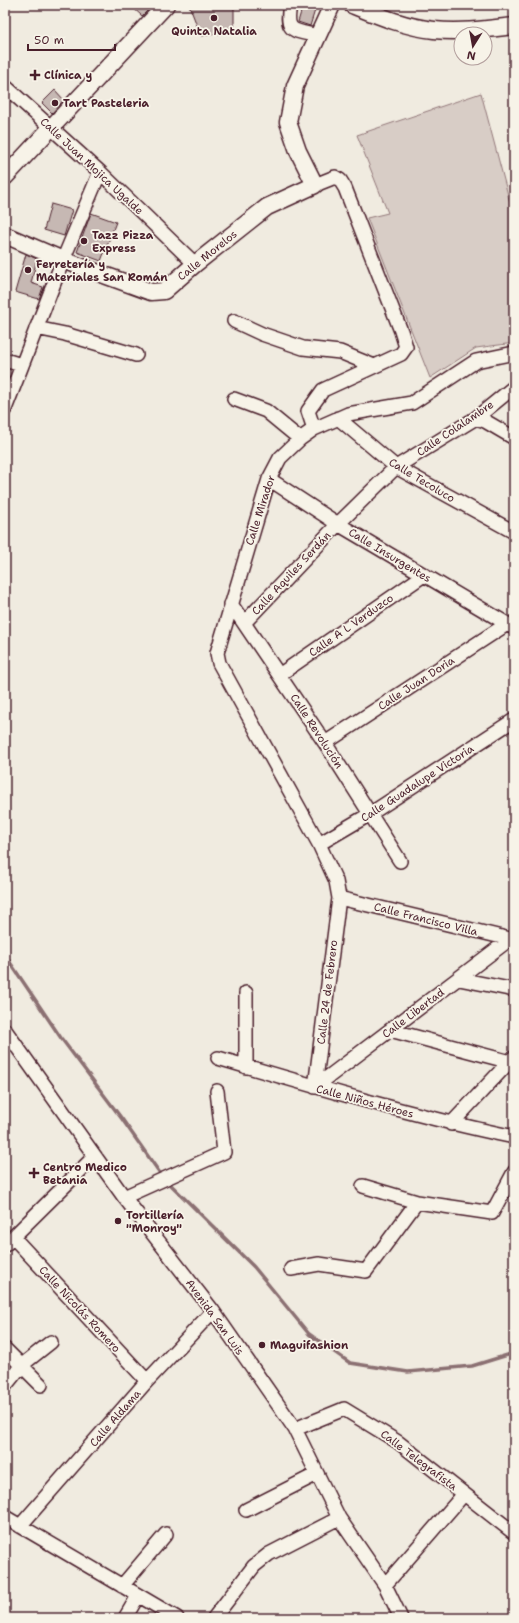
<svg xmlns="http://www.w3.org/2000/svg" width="519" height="1623" viewBox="0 0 519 1623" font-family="'Shantell Sans',sans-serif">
  <rect width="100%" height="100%" fill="#f0ebe0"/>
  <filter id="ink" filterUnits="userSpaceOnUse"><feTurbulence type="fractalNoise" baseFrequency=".025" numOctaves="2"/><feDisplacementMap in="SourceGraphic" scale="8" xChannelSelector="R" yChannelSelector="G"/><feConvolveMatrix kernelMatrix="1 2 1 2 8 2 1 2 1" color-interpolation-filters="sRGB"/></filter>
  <g filter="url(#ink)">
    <!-- green -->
    <path fill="#d8cdc6" stroke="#917678" d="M481,93L514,218V343L476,348L430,378L367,218L388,213L357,135Z"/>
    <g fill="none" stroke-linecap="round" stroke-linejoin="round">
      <!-- stream -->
      <path stroke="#8b6f72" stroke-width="3.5" d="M5,955L61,1038L122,1119L162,1176
        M166,1180L254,1267L309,1334L350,1363L408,1372L472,1366L514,1353"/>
    </g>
    <!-- building -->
    <path fill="#c6b8b3" stroke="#4a1f2b" d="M130,5H153L142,16Z
      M189,5H234V32L201,36Z
      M303,5L316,7L310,26L298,22Z
      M55,90L64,100L52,113L42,103Z
      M51,204L72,210L64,236L44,230Z
      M91,213L116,222L101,261L77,252Z
      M26,254L37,259L31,283L43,287L39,299L15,292Z"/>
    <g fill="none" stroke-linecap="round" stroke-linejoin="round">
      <defs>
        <path id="minor" d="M290,5C285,33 293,30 318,36
          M5,86L100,172L195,264
          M234,321L262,334L303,348L340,352L374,366
          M36,328L65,334L136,355
          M5,360L21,365
          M234,399L266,411L300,439
          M5,409L63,260L100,172
          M338,418L396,467L514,532
          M476,418L485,421L514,438
          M314,429L308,411L323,390L401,354L406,347L401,331L345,188L340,180L335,177L315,185
          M269,479L338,524L514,628
          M231,604L325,743L400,861
          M245,622L338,524L396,467L476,418L514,387
          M279,675L424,575
          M325,743L507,624
          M319,844L370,814L514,720
          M339,898L514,940
          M459,979L514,990
          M5,1030L124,1197L213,1311L295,1429L339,1518L385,1585L401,1618
          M390,1030L514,1063
          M218,1058C316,1087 414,1116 514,1137
          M246,1067V993
          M315,1087L339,898L336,881L319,844L219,663L217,653L269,479L280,458L300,439L314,429L348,414L412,403L476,361L514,353
          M315,1087L510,939
          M451,1124L513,1058
          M363,1186L417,1202L492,1213L514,1172
          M124,1197L224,1152L217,1091
          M13,1237L147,1381
          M5,1245L95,1156
          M291,1269L319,1264L366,1271L417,1202
          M5,1349L41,1385
          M5,1386L22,1365L51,1342
          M295,1429L344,1409L398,1442L514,1533
          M246,1510L317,1474
          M5,1517L177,1618
          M20,1526L147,1381L213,1311
          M385,1585L464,1494
          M122,1586L166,1534
          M125,1618L138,1596
          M214,1618L254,1566L269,1554L339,1518"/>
        <path id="major" d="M352,5C379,16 405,27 434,30C461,33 488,29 514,26
          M5,177L166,5
          M5,235L63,260L151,292L164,291L195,264L267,207L315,185L298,151L288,122L295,86L332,5"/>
      </defs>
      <!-- minor casing -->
      <use href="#minor" stroke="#4a1f2b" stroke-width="16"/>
      <!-- major casing -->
      <use href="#major" stroke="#4a1f2b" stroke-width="19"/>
      <!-- minor -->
      <use href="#minor" stroke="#f7f3e8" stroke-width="13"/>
      <!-- major -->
      <use href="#major" stroke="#f7f3e8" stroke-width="16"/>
    </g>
  </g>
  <!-- markers -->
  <g fill="#4a1f2b" stroke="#f7f3e8" stroke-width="1.5">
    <circle cx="214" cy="18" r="4"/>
    <path d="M33 69h4v4h4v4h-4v4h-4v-4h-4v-4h4z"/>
    <circle cx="55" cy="103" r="4"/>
    <circle cx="84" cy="241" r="4"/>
    <circle cx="28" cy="270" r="4"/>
    <path d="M32 1167h4v4h4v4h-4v4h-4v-4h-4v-4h4z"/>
    <circle cx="118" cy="1221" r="4"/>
    <circle cx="262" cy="1345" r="4"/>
  </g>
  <g text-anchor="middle" stroke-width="3.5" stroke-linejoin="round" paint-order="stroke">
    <!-- poi labels -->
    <g font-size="11" font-weight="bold" fill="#4a1f2b" stroke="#f7f3e8" text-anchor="start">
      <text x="214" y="35" text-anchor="middle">Quinta Natalia</text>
      <text x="44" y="79">Clínica y</text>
      <text x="63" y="107">Tart Pasteleria</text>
      <text x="92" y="239">Tazz Pizza<tspan x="92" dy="13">Express</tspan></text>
      <text x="36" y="268">Ferretería y<tspan x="36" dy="13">Materiales San Román</tspan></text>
      <text x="43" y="1171">Centro Medico<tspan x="43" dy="13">Betania</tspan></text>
      <text x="126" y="1219">Tortillería<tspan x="126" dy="13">"Monroy"</tspan></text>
      <text x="270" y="1349">Maguifashion</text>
    </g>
    <!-- street labels -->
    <g font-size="11" fill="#4a1f2b" stroke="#f7f3e8">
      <text transform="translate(92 166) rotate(43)" y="4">Calle Juan Mojica Ugalde</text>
      <text transform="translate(207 255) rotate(-39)" y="4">Calle Morelos</text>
      <text transform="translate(455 428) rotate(-34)" y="4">Calle Colalambre</text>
      <text transform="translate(422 480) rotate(31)" y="4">Calle Tecoluco</text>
      <text transform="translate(260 510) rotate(-72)" y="4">Calle Mirador</text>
      <text transform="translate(390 555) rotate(31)" y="4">Calle Insurgentes</text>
      <text transform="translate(291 573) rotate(-47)" y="4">Calle Aquiles Serdán</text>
      <text transform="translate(351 625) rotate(-35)" y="4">Calle A L Verduzco</text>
      <text transform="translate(416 683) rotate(-33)" y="4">Calle Juan Doria</text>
      <text transform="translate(317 731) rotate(57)" y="4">Calle Revolución</text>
      <text transform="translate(417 783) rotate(-33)" y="4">Calle Guadalupe Victoria</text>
      <text transform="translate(426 919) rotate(14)" y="4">Calle Francisco Villa</text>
      <text transform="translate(327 992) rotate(-83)" y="4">Calle 24 de Febrero</text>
      <text transform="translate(413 1013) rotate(-37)" y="4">Calle Libertad</text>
      <text transform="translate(365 1101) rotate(15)" y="4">Calle Niños Héroes</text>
      <text transform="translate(80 1309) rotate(47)" y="4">Calle Nicolás Romero</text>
      <text transform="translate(215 1317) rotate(54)" y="4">Avenida San Luis</text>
      <text transform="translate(115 1418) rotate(-49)" y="4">Calle Aldama</text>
      <text transform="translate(419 1460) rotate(37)" y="4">Calle Telegrafista</text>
    </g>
  </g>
  <!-- margin -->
  <rect width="519" height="1623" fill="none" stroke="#f7f3e8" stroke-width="20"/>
  <rect x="10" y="10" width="499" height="1603" fill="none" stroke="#4a1f2b" stroke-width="1.5" filter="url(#ink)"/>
  <!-- north arrow -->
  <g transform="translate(473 46) rotate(191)"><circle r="19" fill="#f7f3e8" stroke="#b29e9c"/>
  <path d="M0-3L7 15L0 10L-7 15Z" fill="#4a1f2b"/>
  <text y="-6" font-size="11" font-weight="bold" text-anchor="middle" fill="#4a1f2b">N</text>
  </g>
  <!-- scale -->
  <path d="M28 44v6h87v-6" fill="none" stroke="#4a1f2b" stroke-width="2"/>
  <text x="34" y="44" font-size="12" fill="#4a1f2b" stroke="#f7f3e8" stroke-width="3" paint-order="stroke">50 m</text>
</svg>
